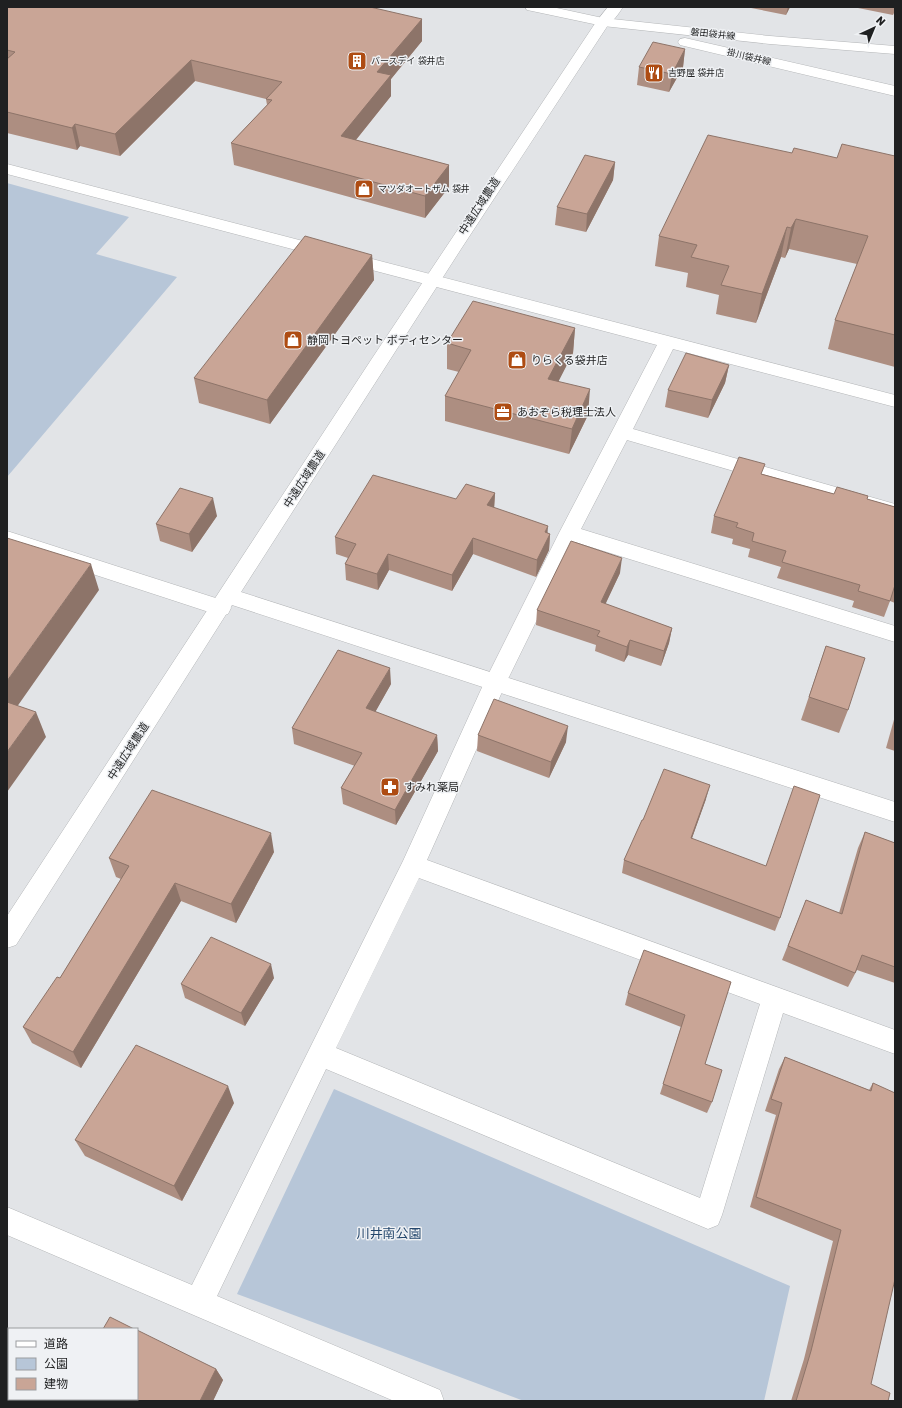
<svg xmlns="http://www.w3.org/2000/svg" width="902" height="1408" viewBox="0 0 902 1408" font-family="Rubik,'Noto Sans JP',sans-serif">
  <rect width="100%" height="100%" fill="#e2e4e7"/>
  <!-- green -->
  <path fill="#b7c6d8" d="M7,183L129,217L96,254L177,277L7,477Z
    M334,1089L790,1286L764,1401H524L237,1294Z"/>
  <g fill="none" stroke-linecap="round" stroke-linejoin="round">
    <defs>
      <path id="minor" d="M7,164L895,395V407L673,349L633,429L895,504V518L627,440L581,529L895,626V642L575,542L506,683L427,860L895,1030V1054L783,1013L722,1215L718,1225L708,1229L326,1069L217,1296L440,1390L444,1401H394L7,1235V1207L192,1285L403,861L484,683L559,533L657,345L7,174ZM419,878L760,1004L700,1198L336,1048Z
        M7,531L228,602L231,608L228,614L221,616L7,546Z"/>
      <path id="tertiary" d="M603,18L608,19L610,22L461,249L241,592L895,802V822L232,605L16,945L7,948V916L371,360L596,22L598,19Z"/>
      <path id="secondary" d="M525,7H552L603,18L770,36L895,46V54L770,44L603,26L532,11L527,10Z
        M685,38L895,86V96L680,45L678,42L680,39Z"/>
      <path id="primary" d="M608,7H623C617,16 610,28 598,25L596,22Z"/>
    </defs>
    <!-- minor casing -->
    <use href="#minor" stroke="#b4b6b8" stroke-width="1"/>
    <!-- tertiary casing -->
    <use href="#tertiary" stroke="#b4b6b8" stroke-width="1"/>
    <!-- secondary casing -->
    <use href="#secondary" stroke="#b4b6b8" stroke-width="1"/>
    <!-- primary casing -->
    <use href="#primary" stroke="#b4b6b8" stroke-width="1"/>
    <!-- minor -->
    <use href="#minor" fill="#fff" fill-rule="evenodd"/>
    <!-- tertiary -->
    <use href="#tertiary" fill="#fff" fill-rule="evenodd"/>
    <!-- secondary -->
    <use href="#secondary" fill="#fff" fill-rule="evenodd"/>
    <!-- primary -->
    <use href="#primary" fill="#fff" fill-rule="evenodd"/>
  </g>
  <!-- wall -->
  <path fill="#ad8e81" d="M7,7L422,19V41L391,79V96L356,140L449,165V187L425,218L234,165L231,143L267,105L266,99L195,81L120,156L80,146L77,150L7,133Z
    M746,7H790L786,15Z
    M853,7H895V11L893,15Z
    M685,49L683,67L669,92L637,85L639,67Z
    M792,153L837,158L895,156V367L828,349L835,320L857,264L789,249L785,258L781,257L756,323L716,314L719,295L686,287L688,273L655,266L659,236Z
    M615,162L613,180L586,232L555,225L557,207Z
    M372,255L374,280L270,424L199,403L194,378Z
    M575,328L573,353L558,381L588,415L569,454L445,421V396L459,372L447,369V343Z
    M729,365L725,383L708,418L665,407L668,390Z
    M762,474L834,494L867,499L895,507V603L890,601L884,617L852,607L854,601L777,578L781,567L748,557L750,549L732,544L733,539L711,533L714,516Z
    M495,493L494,508L550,534L549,550L536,577L473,554L452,591L389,570L378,590L346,580L345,564L348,558L336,554L335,537L456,499Z
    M217,516L192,552L160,541L156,524Z
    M620,573L605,604L672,628L669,643L661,666L628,655L624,662L595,651L596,645L536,625L537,610Z
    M826,646L848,710L839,733L801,720Z
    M391,684L375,712L437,735L438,751L396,825L343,804L341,788L355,766L294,744L292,728Z
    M895,716V751L886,748Z
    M478,735L566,742L549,778L477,751Z
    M706,799L692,838L780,918L775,931L622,873L624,860L643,820Z
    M865,832L895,843V983L857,970L848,987L782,960L806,900L839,913L858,848Z
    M274,852L236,923L181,901L81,1068L32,1043L23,1027L60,978L121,879L116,877L109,858Z
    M274,978L245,1026L185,998L181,984Z
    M731,982L705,1064L712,1102L707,1113L660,1094L681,1027L625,1005L628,993Z
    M785,1057L869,1090L873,1083L871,1384L888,1401H791L804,1359L833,1241L750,1207L776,1115L765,1111L779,1069Z
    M234,1103L182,1201L85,1156L75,1140Z
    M216,1369L223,1380L213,1401H73L71,1399H137Z"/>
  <!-- shaded-wall -->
  <path fill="#8d7469" d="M788,7H790L786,15Z
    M422,19V41L391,79V96L342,157L341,136L377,72Z
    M685,49L683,67L669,92L672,74Z
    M191,60L195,81L120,156L115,134Z
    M75,124L80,146L77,150L72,128Z
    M615,162L613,180L586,232L587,214Z
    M449,165V187L425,218V196Z
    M796,219L789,249L785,258L791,228Z
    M787,227L781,257L756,323L762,294Z
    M372,255L374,280L270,424L267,400Z
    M575,328L573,353L547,404L548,379Z
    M729,365L725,383L708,418L712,400Z
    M590,389L588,415L569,454L572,429Z
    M495,493L494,510L487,505Z
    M213,498L217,516L192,552L189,534Z
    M548,526L547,540L550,534L549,550L536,577L537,560L545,532Z
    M473,538V554L452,591V575Z
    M388,554L389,570L378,590L377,574Z
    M622,558L620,573L599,618L601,602Z
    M91,564L99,590L7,721V681Z
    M672,628L669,643L661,666L664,651Z
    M630,640L628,655L624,662L627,647Z
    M390,668L391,684L368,725L366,708Z
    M36,712L46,737L7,792V752Z
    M568,726L566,742L549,778L551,762Z
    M437,735L438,751L396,825L395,810Z
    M710,785L706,799L687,852L691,838Z
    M271,833L274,852L236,923L231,904Z
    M175,883L181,901L81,1068L73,1052Z
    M271,964L274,978L245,1026L241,1013Z
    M228,1086L234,1103L182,1201L174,1186Z
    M216,1369L223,1380L213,1401H200Z"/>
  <!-- building -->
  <path fill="#c9a596" stroke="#8d7469" d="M7,7H370L422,19L377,72L391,75L341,136L449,165L425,196L231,143L272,100L266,99L282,82L191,60L115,134L75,124L72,128L7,112V59L15,52L7,50Z
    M653,42L685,49L672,74L639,67Z
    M708,135L792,153L794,148L837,158L842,144L895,156V335L835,320L868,236L796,219L791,228L787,227L762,294L721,285L729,266L691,257L697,245L659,236Z
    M585,155L615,162L587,214L557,207Z
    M305,236L372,255L267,400L194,378Z
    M473,301L575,328L548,379L590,389L572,429L445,396L471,350L447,343Z
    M686,353L729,365L712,400L668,390Z
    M739,457L765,464L761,474L834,494L837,487L868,496L867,499L895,507V585L890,601L858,591L860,585L782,562L786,551L752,541L754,533L736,527L738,523L714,516Z
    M373,475L456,499L466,484L495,493L487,505L548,526L545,532L550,534L537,560L473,538L452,575L388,554L377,574L345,564L356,544L335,537Z
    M180,488L213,498L189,534L156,524Z
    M7,538L91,564L7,681Z
    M571,541L622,558L601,602L672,628L664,651L630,640L627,647L597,636L600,631L537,610Z
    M826,646L865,658L848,710L809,697Z
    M338,650L390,668L366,708L437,735L395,810L341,788L362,753L292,728Z
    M494,699L568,726L551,762L478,735Z
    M7,702L36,712L7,752Z
    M664,769L710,785L691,838L766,866L794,786L820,795L780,918L624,860L642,820H643Z
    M152,790L271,833L231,904L175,883L73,1052L23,1027L57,977L60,978L129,866L109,858Z
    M865,832L895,843V967L862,955L855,973L788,946L806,900L842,914Z
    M211,937L271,964L241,1013L181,984Z
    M644,950L731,982L705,1064L722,1070L712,1102L663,1084L685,1015L628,993Z
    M136,1045L228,1086L174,1186L75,1140Z
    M785,1057L871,1091L873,1083L895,1093V1279L871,1384L890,1393L888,1401H796L811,1351L841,1230L756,1197L782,1103L771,1099Z
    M110,1317L134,1329H103Z
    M137,1330L216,1369L200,1401H77L74,1399H137Z"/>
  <!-- icons -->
  <defs>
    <symbol id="building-square" viewBox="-11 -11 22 22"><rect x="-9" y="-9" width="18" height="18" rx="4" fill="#ae4c13" stroke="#eff1f4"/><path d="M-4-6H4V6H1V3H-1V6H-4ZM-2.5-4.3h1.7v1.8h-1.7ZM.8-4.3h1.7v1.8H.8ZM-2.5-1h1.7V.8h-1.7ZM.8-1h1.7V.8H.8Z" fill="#fff"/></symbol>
    <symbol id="restaurant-square" viewBox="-11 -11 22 22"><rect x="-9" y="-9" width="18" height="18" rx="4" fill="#ae4c13" stroke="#eff1f4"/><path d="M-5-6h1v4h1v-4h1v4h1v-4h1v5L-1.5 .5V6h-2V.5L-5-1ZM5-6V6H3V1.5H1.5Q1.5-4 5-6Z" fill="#fff"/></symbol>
    <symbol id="shop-square" viewBox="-11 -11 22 22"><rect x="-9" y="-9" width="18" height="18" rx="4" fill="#ae4c13" stroke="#eff1f4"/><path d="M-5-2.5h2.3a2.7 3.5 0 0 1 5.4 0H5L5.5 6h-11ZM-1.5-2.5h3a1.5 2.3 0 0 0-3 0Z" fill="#fff"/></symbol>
    <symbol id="office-square" viewBox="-11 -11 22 22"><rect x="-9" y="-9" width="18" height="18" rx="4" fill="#ae4c13" stroke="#eff1f4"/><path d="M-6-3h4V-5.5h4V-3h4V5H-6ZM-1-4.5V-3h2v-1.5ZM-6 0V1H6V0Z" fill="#fff"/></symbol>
    <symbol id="pharmacy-square" viewBox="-11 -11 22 22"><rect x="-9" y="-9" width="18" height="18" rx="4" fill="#ae4c13" stroke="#eff1f4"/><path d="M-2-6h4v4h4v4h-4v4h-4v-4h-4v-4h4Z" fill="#fff"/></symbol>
  </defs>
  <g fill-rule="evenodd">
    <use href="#building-square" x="346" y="50" width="22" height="22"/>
    <use href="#restaurant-square" x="643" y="62" width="22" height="22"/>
    <use href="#shop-square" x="353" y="178" width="22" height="22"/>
    <use href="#shop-square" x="282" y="329" width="22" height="22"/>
    <use href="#shop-square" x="506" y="349" width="22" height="22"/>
    <use href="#office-square" x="492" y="401" width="22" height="22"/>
    <use href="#pharmacy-square" x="379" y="776" width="22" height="22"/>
  </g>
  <g text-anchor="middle" stroke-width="3" stroke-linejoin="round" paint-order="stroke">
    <!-- far-street labels -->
    <g font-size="9" fill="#1f2021" stroke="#eff1f4">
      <text transform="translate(713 34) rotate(6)" y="3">磐田袋井線</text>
      <text transform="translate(749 57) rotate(13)" y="3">掛川袋井線</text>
    </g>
    <!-- far-poi labels -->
    <g font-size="9" fill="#1f2021" stroke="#eff1f4" text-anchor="start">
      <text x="371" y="64">バースデイ 袋井店</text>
      <text x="668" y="76">吉野屋 袋井店</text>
      <text x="378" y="192">マツダオートザム 袋井</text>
    </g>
    <!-- street labels -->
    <g font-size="11" fill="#1f2021" stroke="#eff1f4">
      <text transform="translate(479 206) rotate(-57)" y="4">中遠広域農道</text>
      <text transform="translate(304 479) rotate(-57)" y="4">中遠広域農道</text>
      <text transform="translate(128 751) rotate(-57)" y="4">中遠広域農道</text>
    </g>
    <!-- poi labels -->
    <g font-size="11" fill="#1f2021" stroke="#eff1f4" text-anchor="start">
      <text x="307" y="344">静岡トヨペット ボディセンター</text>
      <text x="531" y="364">りらくる袋井店</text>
      <text x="517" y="416">あおぞら税理士法人</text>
      <text x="404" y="791">すみれ薬局</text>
    </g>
    <!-- near-park labels -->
    <g font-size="13" fill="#24476d" stroke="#eff1f4">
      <text x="389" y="1238">川井南公園</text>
    </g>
  </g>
  <!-- border -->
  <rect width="902" height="1408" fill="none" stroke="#1f2021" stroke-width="16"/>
  <!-- legend -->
  <rect x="8" y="1328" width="130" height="72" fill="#eff1f4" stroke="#9c9da0"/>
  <rect x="16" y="1341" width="20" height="6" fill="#ffffff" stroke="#9c9da0"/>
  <text x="44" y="1348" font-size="12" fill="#1f2021">道路</text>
  <rect x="16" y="1358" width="20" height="12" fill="#b7c6d8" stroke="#9c9da0"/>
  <text x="44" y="1368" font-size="12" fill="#1f2021">公園</text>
  <rect x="16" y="1378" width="20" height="12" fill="#c9a596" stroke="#9c9da0"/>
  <text x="44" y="1388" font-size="12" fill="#1f2021">建物</text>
  <!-- north arrow -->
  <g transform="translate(874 28) rotate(44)" stroke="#eff1f4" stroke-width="3" paint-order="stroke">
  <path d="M0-3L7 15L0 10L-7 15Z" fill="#1f2021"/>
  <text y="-6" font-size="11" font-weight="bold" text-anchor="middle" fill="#1f2021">N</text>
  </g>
</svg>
